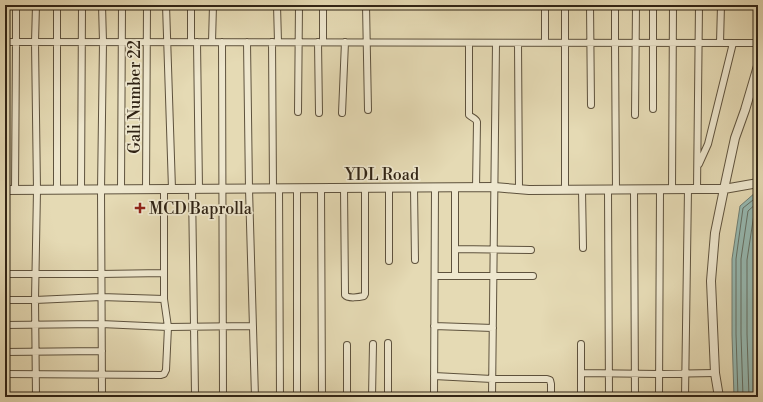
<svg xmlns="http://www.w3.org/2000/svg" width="763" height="402" viewBox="0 0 763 402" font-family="'Libre Bodoni',serif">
  <rect width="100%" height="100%" fill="#e5dab4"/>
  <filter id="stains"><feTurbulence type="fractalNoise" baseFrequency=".005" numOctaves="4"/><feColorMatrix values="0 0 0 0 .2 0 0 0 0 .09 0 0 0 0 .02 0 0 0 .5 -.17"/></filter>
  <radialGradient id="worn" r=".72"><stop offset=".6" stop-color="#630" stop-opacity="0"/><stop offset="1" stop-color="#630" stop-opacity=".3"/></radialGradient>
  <!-- water -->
  <path fill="#96bab3" stroke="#6e7e74" d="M756,192H758V397H734L732,335V259L740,206Z"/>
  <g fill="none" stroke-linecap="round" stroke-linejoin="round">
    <!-- shore -->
    <path stroke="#646f64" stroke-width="1" d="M738,397L736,334V259L743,208L758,196
      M743,397L741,334V259L748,211L758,202
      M749,397L747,334V260L754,214L758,210"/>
    <defs>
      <path id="minor" d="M57,5V190
        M166,5L172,189
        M191,5V42
        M277,5L278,42
        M366,5L368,110
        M590,5L591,105
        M615,5V43L616,190
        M5,42L758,43
        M197,42L199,189
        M212,42L213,5
        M222,42L223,397
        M247,42L249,189L255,397
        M272,42L273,189
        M318,42L319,113
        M323,42V5
        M469,43V115C472,118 476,118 477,122L476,188
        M518,43L519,189
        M545,43V5
        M720,43L721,5
        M653,109V5
        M298,112L299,5
        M342,113L345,42
        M635,115L636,5
        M699,164L708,144L733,43
        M279,188L280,397
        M297,188V397
        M321,188L322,397
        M344,188L345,292C345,293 345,295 345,295C348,299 360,297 364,296L365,294V188
        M414,188L415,260
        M121,189L122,5
        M146,189L147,5
        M192,189L195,394L197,396L200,397H255
        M672,189L673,5
        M697,189L699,5
        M15,190L16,42V5
        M81,190L82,5
        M565,190V5
        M582,190L583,248
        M608,190L609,397
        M634,190L635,397
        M455,249L531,250
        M389,261V188
        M5,274H101L164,273
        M435,276H533
        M455,276V188
        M5,300H35L101,297L164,299
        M5,325L101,324L168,327L253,326
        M434,326L493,328
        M581,344V397
        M347,345V397
        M5,352L102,351
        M581,373L658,374L715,373
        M5,374L161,375L164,374L166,370L168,327L164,299V189
        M434,376L492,379H547L550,380L551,384V397
        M36,397L35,300L37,190L35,42L36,5
        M102,397L101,190L103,42L102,5
        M170,397H198
        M372,397L373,344
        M388,397V343
        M434,397L435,188
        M492,397C494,279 494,161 496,43
        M659,397L660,190
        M685,397L688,189"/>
      <path id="tertiary" d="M5,190L494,187L529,190L697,189H724L758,183
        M719,397L715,373L711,281L715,233L724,189L735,138L745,110L758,66"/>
    </defs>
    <!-- minor casing -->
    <use href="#minor" stroke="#5e523d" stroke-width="8"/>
    <!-- tertiary casing -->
    <use href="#tertiary" stroke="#5e523d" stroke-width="10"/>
    <!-- minor -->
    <use href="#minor" stroke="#eee7ce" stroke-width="6"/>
    <!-- tertiary -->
    <use href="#tertiary" stroke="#eee7ce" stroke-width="8"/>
  </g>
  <!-- markers -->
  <path fill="#8f2418" stroke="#eee7ce" stroke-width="1.5" d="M138 202h4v4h4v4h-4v4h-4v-4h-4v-4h4z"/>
  <g text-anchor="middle" stroke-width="3.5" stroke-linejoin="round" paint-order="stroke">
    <!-- street labels -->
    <g font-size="16" fill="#312415" stroke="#eee7ce">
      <text transform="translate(134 97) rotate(-90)" y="6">Gali Number 22</text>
      <text x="382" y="180">YDL Road</text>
    </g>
    <!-- poi labels -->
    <g font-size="16" fill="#312415" stroke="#eee7ce" text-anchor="start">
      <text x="149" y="214">MCD Baprolla</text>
    </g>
  </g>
  <!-- margin -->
  <rect width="763" height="402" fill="none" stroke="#e5dab4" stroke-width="20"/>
  <rect x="6" y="6" width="751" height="390" fill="none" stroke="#312415" stroke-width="2"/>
  <rect x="10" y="10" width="743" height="382" fill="none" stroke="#312415"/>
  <rect width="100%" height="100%" filter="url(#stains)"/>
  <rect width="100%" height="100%" fill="url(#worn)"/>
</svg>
